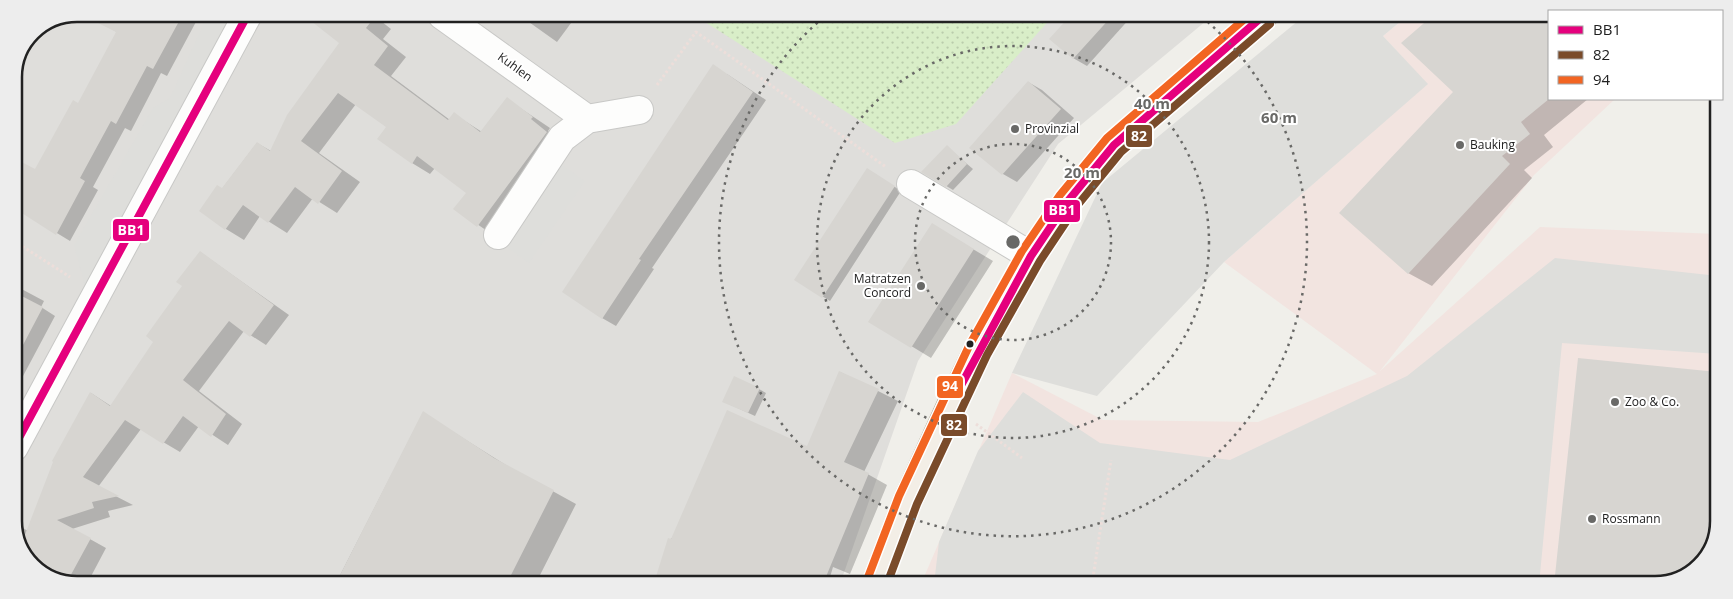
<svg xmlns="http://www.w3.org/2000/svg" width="1733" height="599" viewBox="0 0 1733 599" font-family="'Open Sans',sans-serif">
  <defs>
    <pattern id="grass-dots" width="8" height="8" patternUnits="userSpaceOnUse" patternTransform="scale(1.25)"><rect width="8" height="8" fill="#d9eec8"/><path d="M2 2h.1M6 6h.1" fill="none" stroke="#baccac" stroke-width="1.8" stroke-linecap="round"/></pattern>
  </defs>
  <rect width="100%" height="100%" fill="#f0efea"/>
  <!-- residential -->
  <path fill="#dfdedb" d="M78,14L1212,16L1058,144L918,361L840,584L58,582L27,560L14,526V74L33,32Z"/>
  <!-- commercial -->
  <path fill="#f2e4e0" d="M1406,17H1549V99H1615L1534,175L1380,371L1540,227L1718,234L1716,541L1694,572L1655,585L921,584L1012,373L1103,420L1258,422L1377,374L1224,262L1427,84L1383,36Z"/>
  <!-- grass -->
  <path fill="url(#grass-dots)" d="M694,15L1053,16L956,124L895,143Z"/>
  <!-- parking -->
  <path fill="#dededb" d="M208,14H223L232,19L86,290L74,245L153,108L170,98Z
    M1304,16L1406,17L1383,36L1428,84L1224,262L1097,396L1012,373L1102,183Z
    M562,165L585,181L529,263L506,247Z
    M1555,258L1718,276L1717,354L1562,343L1539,585L934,584L939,542L978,451L1023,392L1100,443L1230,460L1407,376Z"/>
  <!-- shadow -->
  <path fill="#0003" d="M108,14H186L197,20L167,76L161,73L131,131L125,128L93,187L98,190L70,241L14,207V159L35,171L78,105L117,32L103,24Z
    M372,14L391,29L383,39L406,57L391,76L450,120L454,114L482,132L507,99L550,128L548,131L565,143L496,237L455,209L468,192L435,168L430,174L412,163L387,127L356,104L319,153L360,182L337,213L313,198L287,233L260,216L244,240L226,229L222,189L257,143L271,151Z
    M519,15H577L557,42Z
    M1071,16H1132L1087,66L1073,58L1051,39Z
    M1433,17H1549V99H1588L1544,135L1553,147L1524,170L1532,178L1432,286L1408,273L1455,92L1403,43Z
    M727,74L766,100L652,268L654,269L616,326L602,318Z
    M1028,82L1042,90L1074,118L1017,182L1003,174L971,148Z
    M947,147L973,169L953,190L923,172Z
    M875,174L901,191L830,301L796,280Z
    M951,236L993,261L931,358L870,321Z
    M200,252L289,315L266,345L244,331L199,391L242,424L228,445L199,426L180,452L141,429L98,487L133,505L108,511L110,517L72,529L106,548L88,582H58L27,560L17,534L21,527L28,531L91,393L111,406L155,342Z
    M14,285L44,301L41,307L55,316L14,393Z
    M1579,359L1717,373L1716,541L1694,572L1655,585H1556Z
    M840,372L898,401L864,472L887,485L850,574L833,567L828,584L655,583L669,540L807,448Z
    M759,389L766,393L755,416L731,405Z
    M423,413L509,467L576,504L536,583H336Z"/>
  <!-- building -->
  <path fill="#d7d5d1" d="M80,14H183L153,69L147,66L116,124L111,121L80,178L85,181L56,235L14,208V158L35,169L73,100L78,103L116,32Z
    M302,14H377L366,28L388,46L374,65L448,120L454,112L480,132L507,97L533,117L531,119L547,132L477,227L453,209L466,193L417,156L412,164L377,139L386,127L338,93L301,141L342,171L318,204L295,187L268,223L243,205L225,230L199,211L217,185L222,188L257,142L270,151L287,115L339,43Z
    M1070,16H1112L1073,59L1049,39Z
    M1431,17H1549V99L1521,122L1530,134L1502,156L1510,164L1408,274L1339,213L1453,92L1401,43Z
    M713,64L753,92L639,259L641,260L602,319L562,292Z
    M1028,81L1061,109L1002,175L969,148Z
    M947,145L967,164L946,187L921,172Z
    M867,168L895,186L822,298L794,280Z
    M932,223L974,249L911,348L868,322Z
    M200,251L274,305L250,337L229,321L183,380L226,414L211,437L183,416L163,444L125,420L83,477L119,496L92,502L94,508L57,520L91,538L67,582H58L27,560L21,545L53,462L52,461L90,392L110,406L153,342L146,336L182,286L176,282Z
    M14,292L43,307L14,362Z
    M1578,358L1717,372L1716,541L1694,572L1655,585H1554Z
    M839,371L879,389L844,462L869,473L823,584L654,583L668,538L671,539L727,410L807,446Z
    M734,376L760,388L748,413L722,402Z
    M423,411L494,458L554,490L507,583H336Z"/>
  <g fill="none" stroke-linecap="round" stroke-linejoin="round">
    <defs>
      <path id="minor" d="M442,15L587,119
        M911,184L1031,256
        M498,235L562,138L587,119L639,110
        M14,447L248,14"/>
      <path id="major" d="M876,584L908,500L951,406L978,350L1031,256L1068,201L1114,145L1263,16"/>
    </defs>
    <!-- minor casing -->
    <use href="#minor" stroke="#c8c8c6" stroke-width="30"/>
    <!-- major casing -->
    <use href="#major" stroke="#a79f86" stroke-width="30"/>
    <!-- path -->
    <path stroke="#eddeda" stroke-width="3" stroke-dasharray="2.5 2.5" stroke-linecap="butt" d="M657,85L696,32L886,167
      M14,241L70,277
      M976,424L1022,458
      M1092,584L1111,460"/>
    <!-- minor -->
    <use href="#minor" stroke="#fdfdfc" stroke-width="28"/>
    <!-- major -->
    <use href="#major" stroke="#f3eee6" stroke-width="28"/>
    <defs>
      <path id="bus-1" d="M959,389L1031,256L1068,201L1114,145L1263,16
        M14,447L248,14"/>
      <path id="bus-2" d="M887,584L917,504L987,355L1040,261L1076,207L1121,152L1270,24"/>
      <path id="bus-3" d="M867,580L899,496L969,346L1022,251L1060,195L1107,138L1248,16"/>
    </defs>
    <!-- bus-1 casing -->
    <use href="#bus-1" stroke="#fff" stroke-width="11"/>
    <!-- bus-2 casing -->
    <use href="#bus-2" stroke="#fff" stroke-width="11"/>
    <!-- bus-3 casing -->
    <use href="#bus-3" stroke="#fff" stroke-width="11"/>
    <!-- bus-1 -->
    <use href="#bus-1" stroke="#e5007d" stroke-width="8"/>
    <!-- bus-2 -->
    <use href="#bus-2" stroke="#7a4b2a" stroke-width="8"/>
    <!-- bus-3 -->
    <use href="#bus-3" stroke="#f26522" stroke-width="8"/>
  </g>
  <!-- distance rings -->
  <g fill="none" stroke="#696967" stroke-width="2.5" stroke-dasharray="2.5 5">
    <circle cx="1013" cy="242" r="98"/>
    <circle cx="1013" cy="242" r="196"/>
    <path d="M1202 17A294 294 0 1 1 824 17"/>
  </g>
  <!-- markers -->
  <g fill="#696967" stroke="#fff" stroke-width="2">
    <circle cx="1015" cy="129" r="5"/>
    <circle cx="1460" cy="145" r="5"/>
    <circle cx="921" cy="286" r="5"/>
    <circle cx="1615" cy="402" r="5"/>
    <circle cx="1592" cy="519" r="5"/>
  </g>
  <circle fill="#212121" stroke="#fff" stroke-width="2" cx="970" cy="344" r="4.5"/>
  <g text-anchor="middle" stroke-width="4" stroke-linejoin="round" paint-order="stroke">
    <!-- street labels -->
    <g font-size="12" fill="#212121" stroke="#fff">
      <text transform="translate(515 67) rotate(36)" y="4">Kuhlen</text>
    </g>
    <!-- poi labels -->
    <g font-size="12" fill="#212121" stroke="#fff" text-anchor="start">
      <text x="1025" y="133">Provinzial</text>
      <text x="1470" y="149">Bauking</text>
      <text x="911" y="283" text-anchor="end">Matratzen<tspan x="911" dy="14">Concord</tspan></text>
      <text x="1625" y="406">Zoo &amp; Co.</text>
      <text x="1602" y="523">Rossmann</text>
    </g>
  </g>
  <!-- crop -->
  <path d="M0 0H1733V599H0ZM77 22H1655A55 55 0 0 1 1710 77V521A55 55 0 0 1 1655 576H77A55 55 0 0 1 22 521V77A55 55 0 0 1 77 22Z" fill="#ededed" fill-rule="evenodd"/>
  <path fill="none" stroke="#212121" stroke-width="2.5" d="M77 22H1655A55 55 0 0 1 1710 77V521A55 55 0 0 1 1655 576H77A55 55 0 0 1 22 521V77A55 55 0 0 1 77 22Z"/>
  <circle cx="1013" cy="242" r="8" fill="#696967" stroke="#fff" stroke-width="2.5"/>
  <g font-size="15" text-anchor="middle" font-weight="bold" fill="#696967" stroke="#fff" stroke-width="4" stroke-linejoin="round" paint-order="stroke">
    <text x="1152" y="109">40 m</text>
    <text x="1279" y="123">60 m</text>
    <text x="1082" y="178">20 m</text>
  </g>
  <g stroke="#fff" stroke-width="2">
    <rect x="1125" y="124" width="28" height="24" rx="5" fill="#7a4b2a"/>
    <rect x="1043" y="199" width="38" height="24" rx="5" fill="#e5007d"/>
    <rect x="112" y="218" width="38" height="24" rx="5" fill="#e5007d"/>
    <rect x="936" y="375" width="28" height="24" rx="5" fill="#f26522"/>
    <rect x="940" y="413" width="28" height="24" rx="5" fill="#7a4b2a"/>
  </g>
  <g font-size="14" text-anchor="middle" font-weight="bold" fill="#fff">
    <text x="1139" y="141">82</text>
    <text x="1062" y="215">BB1</text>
    <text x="131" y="235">BB1</text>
    <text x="950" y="391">94</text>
    <text x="954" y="430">82</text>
  </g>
  <!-- legend -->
  <rect x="1548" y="10" width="175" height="90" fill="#ffffff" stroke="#a6a6a6"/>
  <rect x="1558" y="26" width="25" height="8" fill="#e5007d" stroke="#a6a6a6"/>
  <text x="1593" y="35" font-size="15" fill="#212121">BB1</text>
  <rect x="1558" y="51" width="25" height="8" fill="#7a4b2a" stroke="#a6a6a6"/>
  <text x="1593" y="60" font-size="15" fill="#212121">82</text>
  <rect x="1558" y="76" width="25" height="8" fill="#f26522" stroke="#a6a6a6"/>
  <text x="1593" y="85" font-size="15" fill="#212121">94</text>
</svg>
